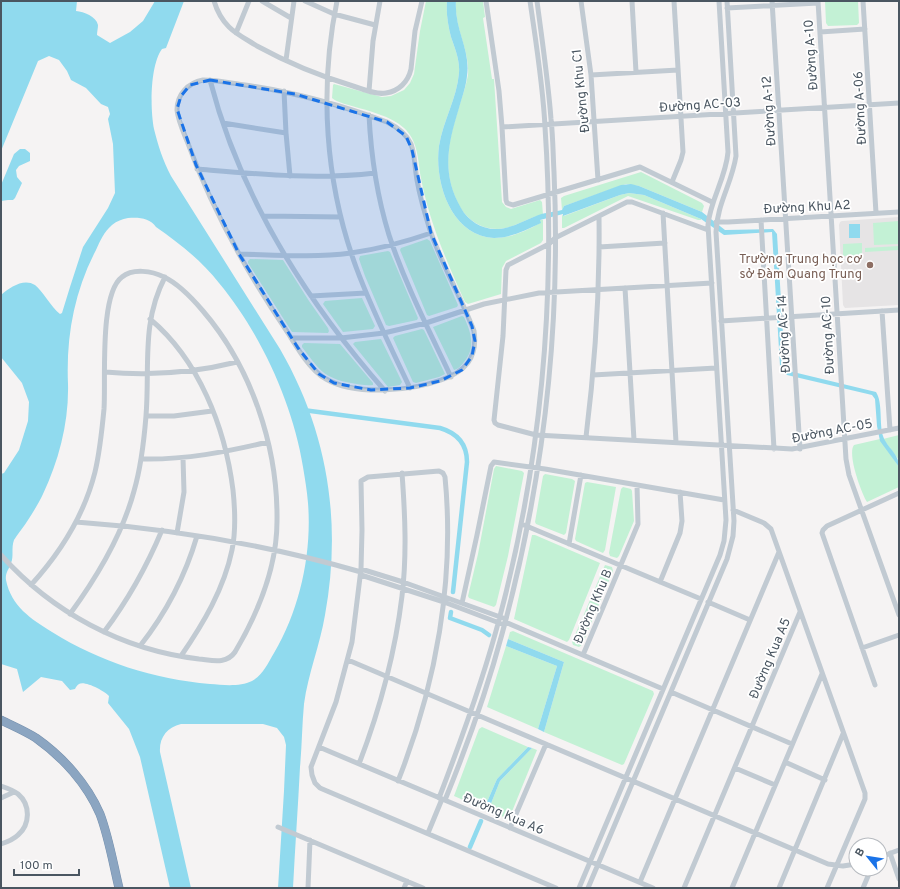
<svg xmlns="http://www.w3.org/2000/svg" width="900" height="889" viewBox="0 0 900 889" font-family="Overpass,sans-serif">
  <rect width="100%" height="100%" fill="#f5f3f3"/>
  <!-- education -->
  <path fill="#e6e4e5" d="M899,217V305L845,308L843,305L839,225L840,222L842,221Z"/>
  <!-- green -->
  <path fill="#c3f1d5" d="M426,1H447C446,14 448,25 451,37C455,49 460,60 459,73C457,98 443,121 439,146C434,182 451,236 494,238C511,238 526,231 540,223V220H543V240L541,243L506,261L502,268L501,294L468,304L465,302C446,260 428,219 420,173C418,157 417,140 404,128C391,116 369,111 352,106C345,104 337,102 332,98L333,85L334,84L382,97L391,96L404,90L410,83L414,74L420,31Z
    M456,1H483L485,17L483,18L492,79H494L502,202L506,207L511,209L540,200L542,202L543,215C527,217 514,229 497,229C481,229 468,220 460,207C441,172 448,142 459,107C462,97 466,86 468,75C470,49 454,29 456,1Z
    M825,1H858L859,23L857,25L828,26L826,23Z
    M641,172L702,203L704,206L702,212L639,186L626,184L564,206L562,210L561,198L564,196Z
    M629,193L644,195L701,219V220H698L628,196L564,228H562V215L564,216L620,195Z
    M899,221V244L874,245L873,223Z
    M427,239L430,241L458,305L457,307L429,316L427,315L400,250L401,248Z
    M862,243V255L843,256V244Z
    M899,246V250L865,252V248Z
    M388,251L390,252L418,318L417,320L389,326L386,325L365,276L359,259L360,256Z
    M250,259L283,260L309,301L328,328L329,331L328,333L292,332L248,263V261Z
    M362,298L375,326L373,329L343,332L323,304L325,301Z
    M462,316L464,317C471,332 476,348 464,362C461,366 458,369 454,370L433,327Z
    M422,329L424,330L445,374L439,377L416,383L413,382L393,338L395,336Z
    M381,339L402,382L400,385L388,387L353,344L355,342Z
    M304,343L340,344L373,383V385C366,386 358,384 351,383C323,378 319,369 302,347V345Z
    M899,435V460L883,439Z
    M880,439L899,467V487L867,502C861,492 847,454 854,445Z
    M496,466L522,471L524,473L508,556L496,605L494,607L469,598L468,596L478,554L494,469Z
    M545,474L572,479L575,481L566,533L564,535L536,524L535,522L543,476Z
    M587,482L616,487L605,550L603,553L576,541L575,539L585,483Z
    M623,487L631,489L632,491L634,521L619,556L617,558L610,556L609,553L621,489Z
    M532,535H535L600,563L569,640L567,642L514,619Z
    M605,565L612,567L613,571L582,645L579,647L573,645L572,642Z
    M513,631L653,691L654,694L624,764L622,765L544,732L564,662L508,639L510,632Z
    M506,646L557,666L538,729L487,707Z
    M482,727L528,747L497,779L484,809L454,796L479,729Z
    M532,748L537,750L509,819L488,811L500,781Z"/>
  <!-- water -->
  <path fill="#90daee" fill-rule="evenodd" d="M1,1H77L76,11C84,12 96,16 98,25C98,28 97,32 97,35L110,43L130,32L143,21L155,1H184L166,48L162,49C150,65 150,109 154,129C158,145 163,161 171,176L280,349C328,432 342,522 325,615C320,645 308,674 304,704C302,725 302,746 300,767C298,807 295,848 293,888H278L284,791L286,745L284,737L277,728L263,724H181C167,727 159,738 160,752L191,888H170L140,757L129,729L108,703L109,696C105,691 84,680 79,684C77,685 76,687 75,689L70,690L62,681L41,677L23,692L17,669L1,664V474L4,473L19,450L28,421L29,402L22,383L1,357V295C10,287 24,278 35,285C42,290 51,307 60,314L62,313L70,287L83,247L108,208L115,193L113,144L108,119L110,114L108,107L101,104L86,88L71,80L67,71L59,60L49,56L38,61L1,151ZM128,218C139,217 150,218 156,227C179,243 202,261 219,283C260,332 293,404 303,467C305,479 307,491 308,503C312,553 300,609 274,653C268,663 263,675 252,681C240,687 223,685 210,684C154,679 100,662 52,632C31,619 11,606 6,580C5,572 9,570 11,563C14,556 11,548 14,540C18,533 24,527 28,520C33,512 39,503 43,494C59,460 69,422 68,384C66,337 74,292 96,250C100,241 104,232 112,225C117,221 122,219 128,218Z
    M447,1H456C454,29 471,50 467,76C466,87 462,97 459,108C448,144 441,173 461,208C468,221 483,230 498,229C512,228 523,221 536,216C542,213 554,212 562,210L564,206L621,185L631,184L639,186L702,212L725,230L773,229L777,234L785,367L789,371L876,392C883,403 879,424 883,436C887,448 899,453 899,467L880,441L877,426L875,399L872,395L787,375L782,371L780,366L772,232L724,235L701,219L644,195L629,193L620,195L563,216V214L540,220L541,223C526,230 511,238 494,238C451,236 434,182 439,146C443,121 457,98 459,73C460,60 455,49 451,37C448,25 446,14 447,1Z
    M20,149H25L30,153V161L19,166L16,170L17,177L22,183L15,198L13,200H8L1,201V185L14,154Z
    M849,224H860V238H849Z
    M508,639L564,662L544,732L538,729L557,666L506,646Z
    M528,747L532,748L500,781L488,811L484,809L497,779Z"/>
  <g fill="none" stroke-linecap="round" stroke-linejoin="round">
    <!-- canal -->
    <path stroke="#90daee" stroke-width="4.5" d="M303,410L440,428C457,433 467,444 467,462L453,592
      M451,612L450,618L482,630L489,635
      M470,847L481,821"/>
    <defs>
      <path id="highway" d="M1,720C13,726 25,731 36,738C63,757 87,784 100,814C109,838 113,863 119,888"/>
    </defs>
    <!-- highway casing -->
    <use href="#highway" stroke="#7690ad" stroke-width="9"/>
    <!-- minor -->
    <path stroke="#c1cad2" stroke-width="5" d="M214,1C217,11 222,20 229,27C237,35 248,40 257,46C288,63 320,76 353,86C363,89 375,95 386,93C399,91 408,82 411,69L415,31L422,1
      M262,1L291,18
      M305,1L334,14L375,25
      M337,1C319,89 325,182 356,267C371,308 391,348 410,388
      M486,1L499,91L502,127L506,200L507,203L513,205L640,167L712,202
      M581,1L591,75L598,180
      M632,1L636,72
      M772,1L800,449
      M818,1L846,459L849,475L899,615
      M863,1L876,213
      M727,8L818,3
      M820,32L865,29
      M236,33L249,1
      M286,60L294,1
      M591,75L678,70
      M203,80C217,80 231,83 245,85C294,92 341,105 387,122C397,127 406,133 411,144C415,155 415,169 417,180C420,197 425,214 430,230C442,265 461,297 474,331C478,358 465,372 441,380C411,391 355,396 326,379C311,371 297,348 288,333C247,273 212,210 187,141C183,131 178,120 177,110C177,94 188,83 203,80Z
      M210,80C240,196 307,302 385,391
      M284,91L286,133L290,176
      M369,91L373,41L380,1
      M369,115C371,156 377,196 389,235C405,284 429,330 451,377
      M223,123L286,133
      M502,127L899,103
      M197,169C257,174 316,180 375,173
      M672,182L681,160L683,152L674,1
      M663,213L676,442
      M264,216L341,217
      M761,220L774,449
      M716,222H728L899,212
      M708,230L632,202H627L555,238L549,244L508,265L506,270L503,336L494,420L495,423L498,425L536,435L792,449L899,428
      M599,247L665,243
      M239,254C276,255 314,258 351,253C379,249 405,242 431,233
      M625,288L634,440
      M311,296L366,293
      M882,311L890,430
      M150,319C199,360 225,427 233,490C235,509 236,531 232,550C224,589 203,624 181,656
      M721,321L899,310
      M291,338H341L384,333L426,323L484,304L539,293L712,283
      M105,372C150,376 193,373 237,362
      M593,375L716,368
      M146,416H174L212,411
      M586,437C595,364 600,290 599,217
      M141,459C185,460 226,452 268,442
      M733,510L764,523L771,529L865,793V799L827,888
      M76,522C173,529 268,545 361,572
      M524,525L701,599
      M177,533L184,492L183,458
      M569,544L581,475
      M1,555C52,612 122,650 199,659C211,660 226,665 235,652C258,613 277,568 277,521C278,446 251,367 203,311C192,298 179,284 164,277C152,271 133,268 122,277C99,294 106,380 104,409C102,430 100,451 95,472C84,516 61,552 31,585
      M361,569L403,582L503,618
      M361,575L444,602L502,624
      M660,582L680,533L682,521L680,492
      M708,602L750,620
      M462,603L477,535L491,466L494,462L545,469L724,500
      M70,614C97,577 122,536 134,491C141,467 144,441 146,416C150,367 141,323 165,277
      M505,622L663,689
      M104,632C128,600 147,566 162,530
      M140,646C166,613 185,577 197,536
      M862,648L899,635
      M583,655L638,524L637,485
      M348,660L828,864L843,866L856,864
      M875,685L822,533L823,530L827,526L899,493
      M671,692L792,744
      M319,747L653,888
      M785,762L825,780
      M359,764C380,709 395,654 402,596C407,555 405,514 402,473
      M735,768L775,785
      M398,781C436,685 455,580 445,477L443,473L439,471L368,477L361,481L362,530L361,569L352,642L336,702L311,767L312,775L315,783L320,788L327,791L556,888
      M1,786C7,788 13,790 18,794C31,805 30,825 18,835C13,840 7,842 1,844
      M1,798L14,792
      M439,798C462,738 484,678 500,616C542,457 556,291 545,127C543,85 536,43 530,1
      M445,800C467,746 487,690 502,634C543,484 561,327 554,172C553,154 553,136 551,119C548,79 542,40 537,1
      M278,827L423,888
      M510,828L546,744
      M428,833L442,799
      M890,853L899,879
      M880,857L899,850
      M640,882L779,552
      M308,888L310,840
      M404,888L407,881
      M579,888L720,555L724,541L726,520L708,225C710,200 726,178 728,152L719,1
      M588,888L727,559L733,536L734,521L716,232C717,204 732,183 736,156L727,1
      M684,888L800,612
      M732,888L822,674
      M779,888L843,734
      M863,888L871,869"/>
    <!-- highway -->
    <use href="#highway" stroke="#8ba5c1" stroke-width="8"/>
  </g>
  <!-- marked area -->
  <path fill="#1a73e8" fill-opacity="0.2" stroke="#1a73e8" stroke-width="3" stroke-dasharray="8 5" stroke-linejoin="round" d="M210,80L295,94L387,122L406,136L412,150L431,233L472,326L475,341L472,356L462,370L440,381L410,388L371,390L334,383L319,374L298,348L239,254L196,165L177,109L181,96L190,85Z"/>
  <!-- markers -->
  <circle fill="#8d6e63" stroke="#fff" stroke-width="1.5" cx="870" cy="265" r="4"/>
  <g text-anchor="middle" stroke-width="3.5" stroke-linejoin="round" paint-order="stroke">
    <!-- street labels -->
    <g font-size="13" fill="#4a5661" stroke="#fff">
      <text transform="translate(810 55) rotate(-94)" y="5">Đường A-10</text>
      <text transform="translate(580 91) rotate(-96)" y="5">Đường Khu C1</text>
      <text transform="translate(700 104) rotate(-4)" y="5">Đường AC-03</text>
      <text transform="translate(859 108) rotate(-93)" y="5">Đường A-06</text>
      <text transform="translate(768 111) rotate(-94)" y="5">Đường A-12</text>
      <text transform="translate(807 206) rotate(-3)" y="5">Đường Khu A2</text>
      <text transform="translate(783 334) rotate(-93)" y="5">Đường AC-14</text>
      <text transform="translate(827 335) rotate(-93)" y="5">Đường AC-10</text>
      <text transform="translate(832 430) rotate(-11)" y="5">Đường AC-05</text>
      <text transform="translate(592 606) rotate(-67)" y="5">Đường Khu B</text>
      <text transform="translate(769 658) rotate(-67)" y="5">Đường Kua A5</text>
      <text transform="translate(504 813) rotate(23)" y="5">Đường Kua A6</text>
    </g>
    <!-- education labels -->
    <g font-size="13" fill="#785e54" stroke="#fff" text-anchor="end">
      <text x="862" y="263">Trường Trung học cơ<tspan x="862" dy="15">sở Đàm Quang Trung</tspan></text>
    </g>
  </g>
  <!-- border -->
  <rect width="900" height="889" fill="none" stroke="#4a5661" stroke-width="4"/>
  <!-- north arrow -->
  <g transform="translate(868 857) rotate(300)"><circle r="19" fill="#ffffff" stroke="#b7bbc0"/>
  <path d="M0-3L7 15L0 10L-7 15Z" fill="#1a73e8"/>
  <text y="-6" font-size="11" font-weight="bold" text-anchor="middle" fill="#4a5661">B</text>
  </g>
  <!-- scale -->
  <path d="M14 869v6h65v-6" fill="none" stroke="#4a5661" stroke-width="2"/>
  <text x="20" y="869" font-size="12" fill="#4a5661" stroke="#ffffff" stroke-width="3" paint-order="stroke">100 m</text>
</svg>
